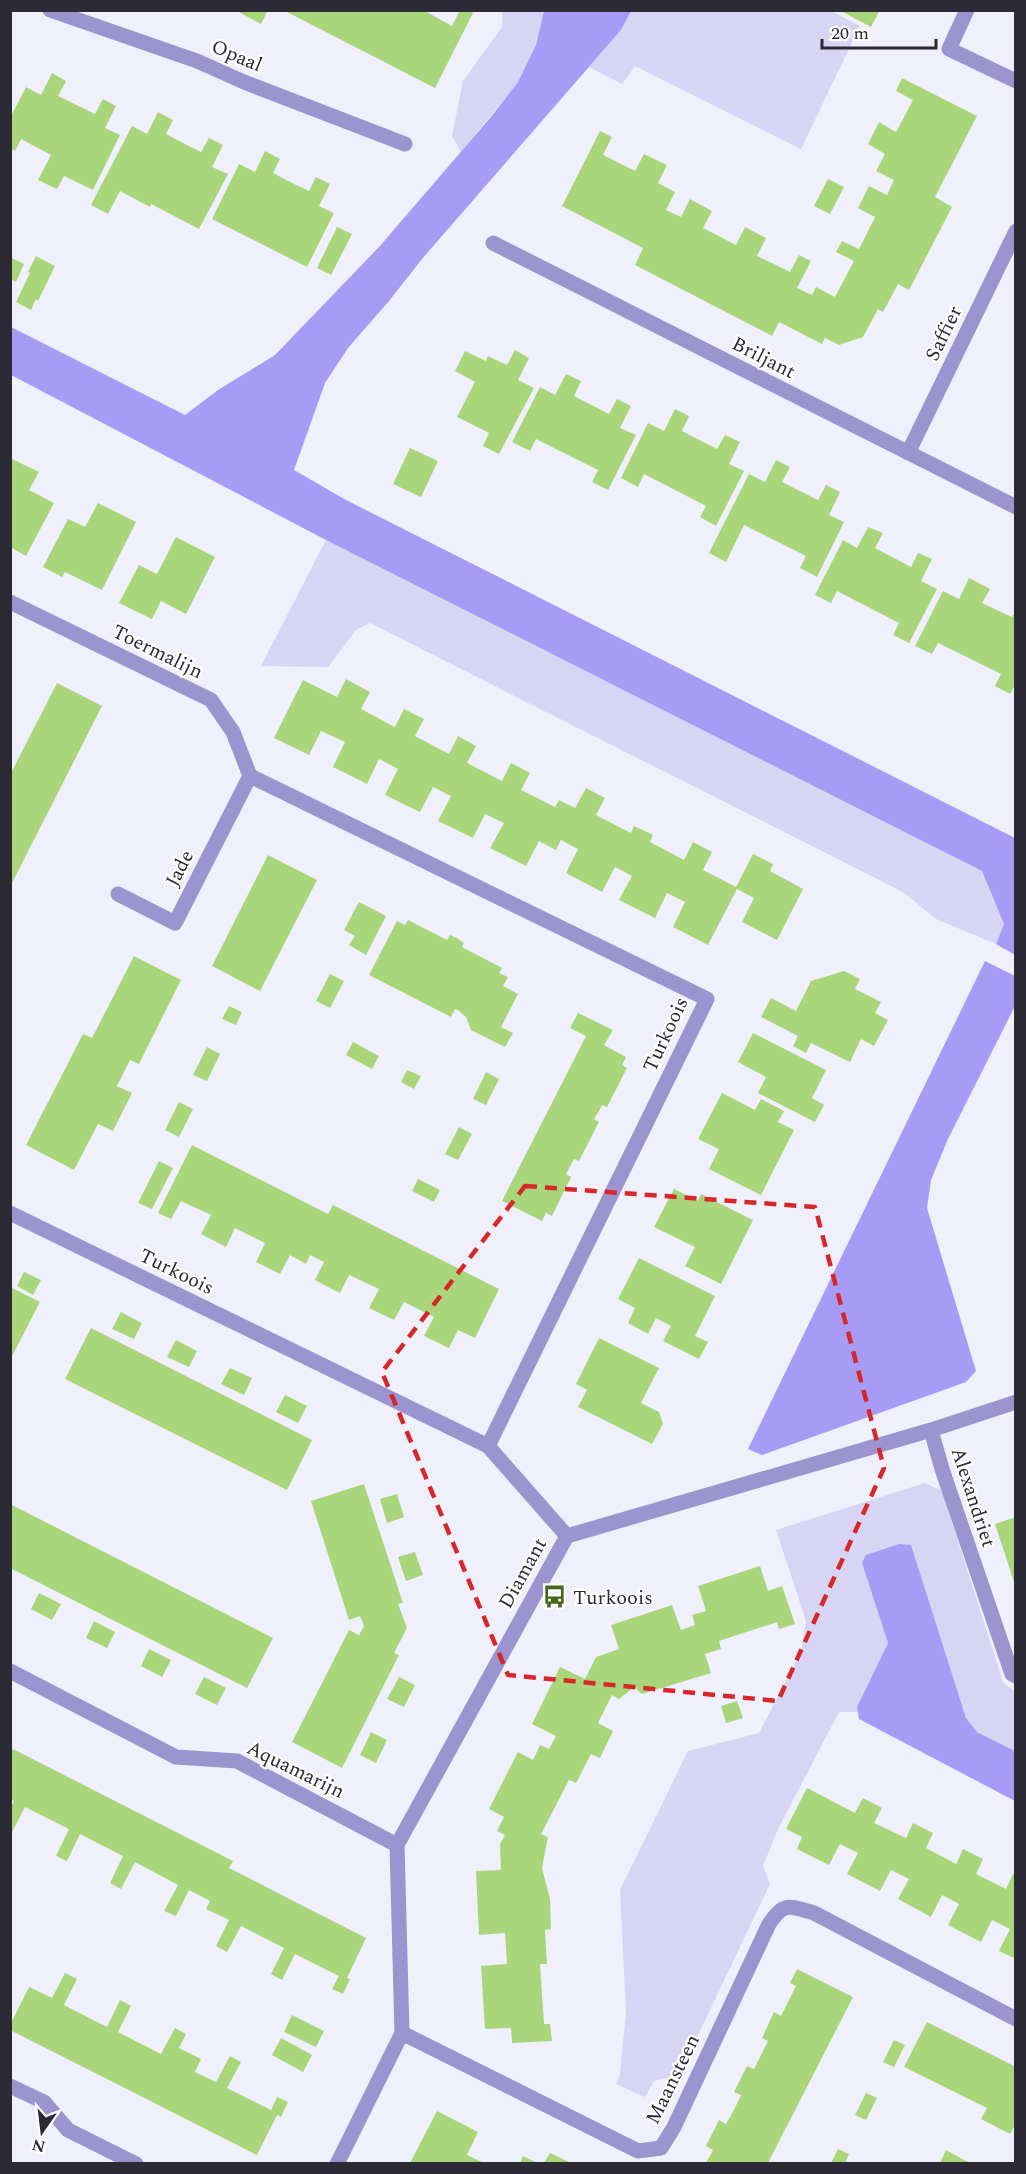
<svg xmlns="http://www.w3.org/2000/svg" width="1026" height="2174" viewBox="0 0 1026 2174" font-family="Spectral,serif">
  <rect width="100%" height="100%" fill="#f0effc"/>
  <!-- green -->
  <path fill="#d7d5f3" d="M502,11H544L536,45L518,82L461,152L452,136L463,81L502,27Z
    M631,11H831L860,26L801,149L635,66L622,84L589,67L621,30Z
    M326,540L982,871L1004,924L996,944L936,919L903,892L370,623L356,630L328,667L261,666Z
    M925,1483L942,1491L1003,1682L1015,1692V1751L977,1732L966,1718L911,1546L862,1563L888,1643L857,1707L858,1712H839L778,1829L763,1866L770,1884L679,2075L654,2081L645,2097L616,2084L620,2074L626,2012L620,1890L688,1751L759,1733L801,1651L806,1621L776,1530Z"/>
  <!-- water -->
  <path fill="#a89bf5" d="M544,11H631L621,30L422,259L389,301L348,348L325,383L294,470L346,500L1015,838V955L996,944L1004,924L982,871L326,540L11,375V327L185,415L218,390L275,355L379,247L490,118L518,82L536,45Z
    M985,961L1015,976V1006L948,1139L931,1180L927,1208L976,1371L966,1382L762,1455L748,1449Z
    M899,1544L911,1545L966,1718L977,1732L1015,1751V1801L859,1719L857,1707L888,1643L862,1563L866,1555Z"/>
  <!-- building -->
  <path fill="#aad67b" d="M235,10H268L261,24Z
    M283,10H423L452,26L460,10H469L473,13L435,88Z
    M839,10H880L871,27Z
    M52,73L66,81L58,96L95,114L103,99L116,106L105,128L120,135L93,190L64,176L57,189L38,180L51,155L21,139L15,151L10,149V118L26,87L41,95Z
    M902,78L977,116L935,197L952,207L909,290L898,284L883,312L878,309L863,337L839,345L825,338L822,344L779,322L772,336L635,265L643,248L562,206L600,131L612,137L603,155L635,171L644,154L667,165L658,183L675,192L666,210L681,217L690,199L712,211L703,228L736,245L745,227L766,238L757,256L774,264L790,272L799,255L811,261L797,288L812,295L816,287L835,297L854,261L836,252L842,241L859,249L875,217L858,208L869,186L887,195L894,180L876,171L885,154L868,144L879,122L896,132L913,100L896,91Z
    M158,112L173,120L166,134L183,143L201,152L209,138L223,145L212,167L228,174L199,229L151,204L150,207L120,191L108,214L91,205L132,126L147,134Z
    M265,151L280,159L273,173L290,182L309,191L316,177L330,184L319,206L334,213L307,267L212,219L239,164L255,172Z
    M828,179L844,187L830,214L814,206Z
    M337,227L352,234L331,275L317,268Z
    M36,256L55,266L38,301L36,299L31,310L16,302L30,273L28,272Z
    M10,257L24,264L16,282L10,279Z
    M515,350L529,358L518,380L534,388L499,454L483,446L489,433L457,417L475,382L455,371L465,351L486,361L488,356L507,365Z
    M566,374L581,381L574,396L609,414L617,399L631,406L620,428L636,435L608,490L592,482L598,470L536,439L530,451L512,442L540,387L555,395Z
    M675,409L689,416L682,431L717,449L725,435L740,442L729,464L744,471L716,526L700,517L706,506L644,474L638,487L621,478L648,423L664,431Z
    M410,448L438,461L421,497L393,484Z
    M10,458L39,472L29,490L54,503L26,556L10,547Z
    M776,460L790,467L782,482L818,500L826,485L840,492L829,515L844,522L817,577L800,568L806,556L744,525L726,562L709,553L749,474L765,482Z
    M98,503L136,522L102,590L65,572L62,577L43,567L68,519L85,527Z
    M868,527L883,533L875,548L911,567L918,553L932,559L921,581L937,589L909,643L893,635L899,623L837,591L831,603L815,595L843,540L857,548Z
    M176,537L215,557L186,614L161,601L152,619L119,603L139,565L157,574Z
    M969,578L990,589L982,603L1012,617L1016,610V683L1010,694L995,686L1001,674L938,643L932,654L915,646L943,591L959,599Z
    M346,679L370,692L361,709L395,727L404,709L424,719L415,736L449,754L458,736L476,746L467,763L502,781L511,763L530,773L521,790L555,807L559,800L575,808L586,788L605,798L596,815L631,833L634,826L653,835L650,842L684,860L693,842L712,852L703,870L736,887L753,854L773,864L770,871L803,889L777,940L742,922L754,898L737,889L708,945L673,927L685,902L667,893L655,918L619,900L632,876L615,867L602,892L566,873L578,849L561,840L556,850L539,841L526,866L490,848L504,823L485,814L473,838L438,821L451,796L433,787L420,812L385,795L398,769L379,759L367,784L333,767L345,742L321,731L309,755L274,738L303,680L337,697Z
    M57,683L102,706L10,887V775Z
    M268,855L317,880L260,991L212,966Z
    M359,902L386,916L366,955L349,945L355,936L344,930Z
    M408,920L447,940L450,935L457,938L464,943L462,947L502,968L499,973L508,977L503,986L518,994L501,1027L513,1033L505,1047L471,1030L466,1017L458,1010L455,1009L451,1017L369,975L397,921L405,925Z
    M134,956L181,980L139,1064L130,1060L117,1086L132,1093L113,1131L98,1124L74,1170L26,1145L83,1034L92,1038Z
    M844,971L860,979L855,989L881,1002L875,1013L888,1020L874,1046L861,1039L850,1062L811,1043L806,1053L793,1046L798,1036L761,1017L771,998L796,1011L811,981Z
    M330,974L344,981L330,1008L316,1001Z
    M229,1006L242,1012L236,1025L222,1019Z
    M578,1013L613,1030L604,1045L626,1057L622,1065L627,1068L607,1107L602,1105L599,1111L594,1119L599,1122L579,1161L574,1159L566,1174L571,1177L552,1216L546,1213L542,1221L502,1201L586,1036L570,1028Z
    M753,1033L826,1070L812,1098L824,1105L815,1122L758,1093L766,1077L738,1062Z
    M353,1042L379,1056L372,1069L346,1055Z
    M207,1047L220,1054L207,1081L193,1075Z
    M407,1070L421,1076L414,1089L401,1082Z
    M486,1072L499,1079L486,1105L473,1099Z
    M722,1093L755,1110L761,1099L784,1111L778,1122L794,1130L761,1195L709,1169L719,1149L698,1139Z
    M179,1102L193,1109L179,1137L165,1130Z
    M459,1127L472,1134L458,1160L445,1154Z
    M192,1145L328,1214L333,1205L499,1289L475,1338L458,1330L449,1348L424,1336L434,1317L404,1302L394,1320L369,1308L379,1289L349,1275L340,1293L326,1286L315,1280L324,1262L310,1255L306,1264L290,1255L280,1274L256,1262L265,1243L235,1228L226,1247L201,1234L211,1215L181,1201L171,1219L158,1213Z
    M159,1161L173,1168L152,1209L138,1203Z
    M418,1179L440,1190L434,1202L412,1191Z
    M674,1189L698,1201L701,1194L753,1220L721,1284L685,1266L695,1247L654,1227Z
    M639,1258L715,1296L695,1336L708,1342L699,1359L663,1341L671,1326L656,1318L648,1334L628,1323L635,1308L618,1299Z
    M24,1272L41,1280L33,1295L17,1286Z
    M10,1287L40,1302L10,1360Z
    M121,1312L142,1323L134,1339L112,1329Z
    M91,1328L312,1440L287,1490L65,1379Z
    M599,1338L659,1368L641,1403L659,1412L663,1424L652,1444L578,1407L587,1390L576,1384Z
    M176,1340L197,1351L189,1367L167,1357Z
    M230,1368L252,1378L244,1395L221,1384Z
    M285,1395L307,1406L298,1423L276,1412Z
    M364,1484L403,1603L398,1604L407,1628L394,1653L399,1655L342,1768L292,1742L349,1630L359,1635L364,1626L360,1616L349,1620L311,1501Z
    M397,1494L404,1517L387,1523L380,1499Z
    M10,1504L273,1638L247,1688L10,1568Z
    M1016,1517V1585H1015L995,1524Z
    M415,1552L423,1575L406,1581L398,1557Z
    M760,1566L768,1591L782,1586L795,1624L779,1629L777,1622L719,1641L721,1649L705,1654L711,1673L642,1694L634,1687L619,1699L612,1695L598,1723L613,1731L600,1758L591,1754L576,1783L569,1780L541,1834L548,1837L542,1868L550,1899L551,1929L545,1930L547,1964H540L544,2024H550L552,2041L512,2043L511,2028L485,2029L481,1966L507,1964L505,1933L479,1935L476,1871L501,1870L500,1844L505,1835L497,1831L504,1817L489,1809L518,1752L533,1760L540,1745L549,1749L556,1736L532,1724L560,1667L585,1679L596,1657L619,1649L611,1625L672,1605L681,1630L695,1625L692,1615L706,1611L698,1586Z
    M39,1593L61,1604L52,1620L31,1609Z
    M94,1621L115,1632L107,1648L86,1638Z
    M149,1649L171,1660L162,1677L141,1666Z
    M204,1677L226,1688L217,1705L195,1694Z
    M399,1677L415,1685L404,1707L387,1699Z
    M737,1701L743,1718L726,1723L721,1706Z
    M371,1732L387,1740L376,1763L360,1755Z
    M13,1749L233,1861L229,1868L366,1938L347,1978L350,1979L343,1994L332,1989L339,1976L295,1954L282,1980L271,1974L284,1948L241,1926L227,1952L216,1946L229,1920L206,1909L210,1901L189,1890L176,1916L164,1911L178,1885L135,1862L121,1889L110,1883L123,1856L80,1834L67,1861L56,1856L69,1829L25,1807L10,1836V1808L14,1801L10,1799V1753Z
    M807,1788L855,1813L863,1798L882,1808L874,1823L906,1838L913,1823L933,1833L926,1848L956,1864L963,1849L983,1859L976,1874L1006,1889L1013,1874L1016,1875V1959L999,1951L1010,1929L992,1920L981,1942L948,1925L959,1904L942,1895L931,1917L898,1899L909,1879L891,1870L880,1891L847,1874L858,1853L840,1844L829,1865L797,1849L802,1837L786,1829Z
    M797,1969L853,1997L768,2163H706L713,2150L706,2146L719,2120L726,2124L734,2110L741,2095L734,2092L747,2066L754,2069L768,2041L762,2038L774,2012L781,2016L796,1986L790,1983Z
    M65,1973L77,1979L64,2005L107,2027L120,2000L131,2006L118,2032L161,2054L175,2028L186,2034L179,2048L201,2059L195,2072L216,2082L230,2056L241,2062L227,2088L271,2110L277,2097L288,2102L281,2117L277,2115L257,2155L10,2030V2025L29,1987L52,1998Z
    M292,2015L324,2031L316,2047L284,2032Z
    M927,2022L1016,2067V2123L1010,2134L981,2119L987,2108L904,2067Z
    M281,2038L312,2055L303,2072L272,2055Z
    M894,2040L905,2045L894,2067L883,2062Z
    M866,2093L877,2098L866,2120L855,2115Z
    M437,2111L478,2132L467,2155L484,2163H410Z
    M838,2149L849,2154L845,2163H831Z
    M946,2150L964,2160L971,2163H940Z
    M550,2153L571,2163H544Z
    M523,2156L538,2163H520Z"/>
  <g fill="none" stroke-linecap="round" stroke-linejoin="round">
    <!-- street -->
    <path stroke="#9b94ce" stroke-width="15" d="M50,10L197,61L244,82L405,144
      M967,10L949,49L1016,81
      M493,243L1016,507
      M908,453L1016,231
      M10,602L211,700L233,732L250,776
      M250,776L707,999L488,1446
      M118,894L175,923L250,776
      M10,1213L488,1446L567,1536
      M931,1430L942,1469L1012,1674L1016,1676
      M10,1671L176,1757L237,1761L397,1845
      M402,2033L638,2151L661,2148L674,2127L769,1924C784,1901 789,1906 814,1913L1016,2019
      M10,2086L44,2102L68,2130L136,2164
      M337,2164L402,2033L397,1845L567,1536L931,1430L1016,1402"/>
  </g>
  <!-- marked area -->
  <path fill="none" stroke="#d62828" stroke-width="4.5" stroke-dasharray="12 8" stroke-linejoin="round" d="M525,1186L815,1207L884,1468L778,1701L508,1675L382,1372Z"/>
  <!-- icons -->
  <defs>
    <symbol id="bus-bare" viewBox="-9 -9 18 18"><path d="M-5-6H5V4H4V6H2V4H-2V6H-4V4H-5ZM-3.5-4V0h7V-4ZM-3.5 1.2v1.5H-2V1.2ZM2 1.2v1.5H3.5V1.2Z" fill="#47671d" stroke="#fefefe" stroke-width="2.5" paint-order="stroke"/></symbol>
  </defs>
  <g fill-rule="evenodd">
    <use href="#bus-bare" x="538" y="1580" width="33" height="33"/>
  </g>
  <g text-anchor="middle" stroke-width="4.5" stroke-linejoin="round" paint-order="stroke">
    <!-- street labels -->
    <g font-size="20" fill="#2b2a35" stroke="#fefefe">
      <text transform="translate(237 55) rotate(23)" y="7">Opaal</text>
      <text transform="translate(943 333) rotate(-64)" y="7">Saffier</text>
      <text transform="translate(764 357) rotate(27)" y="7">Briljant</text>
      <text transform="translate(158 651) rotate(26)" y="7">Toermalijn</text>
      <text transform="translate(179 868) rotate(-63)" y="7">Jade</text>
      <text transform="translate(665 1034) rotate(-65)" y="7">Turkoois</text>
      <text transform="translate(177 1271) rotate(26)" y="7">Turkoois</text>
      <text transform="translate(974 1497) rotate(72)" y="7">Alexandriet</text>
      <text transform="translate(522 1573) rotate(-61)" y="7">Diamant</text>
      <text transform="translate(296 1769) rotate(26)" y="7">Aquamarijn</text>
      <text transform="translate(672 2079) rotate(-64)" y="7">Maansteen</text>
    </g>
    <!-- poi labels -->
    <g font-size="20" fill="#2b2a35" stroke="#fefefe" text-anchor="start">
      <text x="573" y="1604">Turkoois</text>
    </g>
  </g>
  <!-- border -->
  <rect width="1026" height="2174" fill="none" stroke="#2b2a35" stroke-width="24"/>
  <!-- north arrow -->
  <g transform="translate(42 2132) rotate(194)" stroke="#fefefe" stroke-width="4.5" paint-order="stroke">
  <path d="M0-4.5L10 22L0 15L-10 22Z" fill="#2b2a35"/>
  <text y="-9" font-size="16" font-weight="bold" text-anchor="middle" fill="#2b2a35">N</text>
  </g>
  <!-- scale -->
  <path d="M822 39v9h114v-9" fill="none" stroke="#2b2a35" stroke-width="3"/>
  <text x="831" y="39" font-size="18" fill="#2b2a35" stroke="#fefefe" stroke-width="4.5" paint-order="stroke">20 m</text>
</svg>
